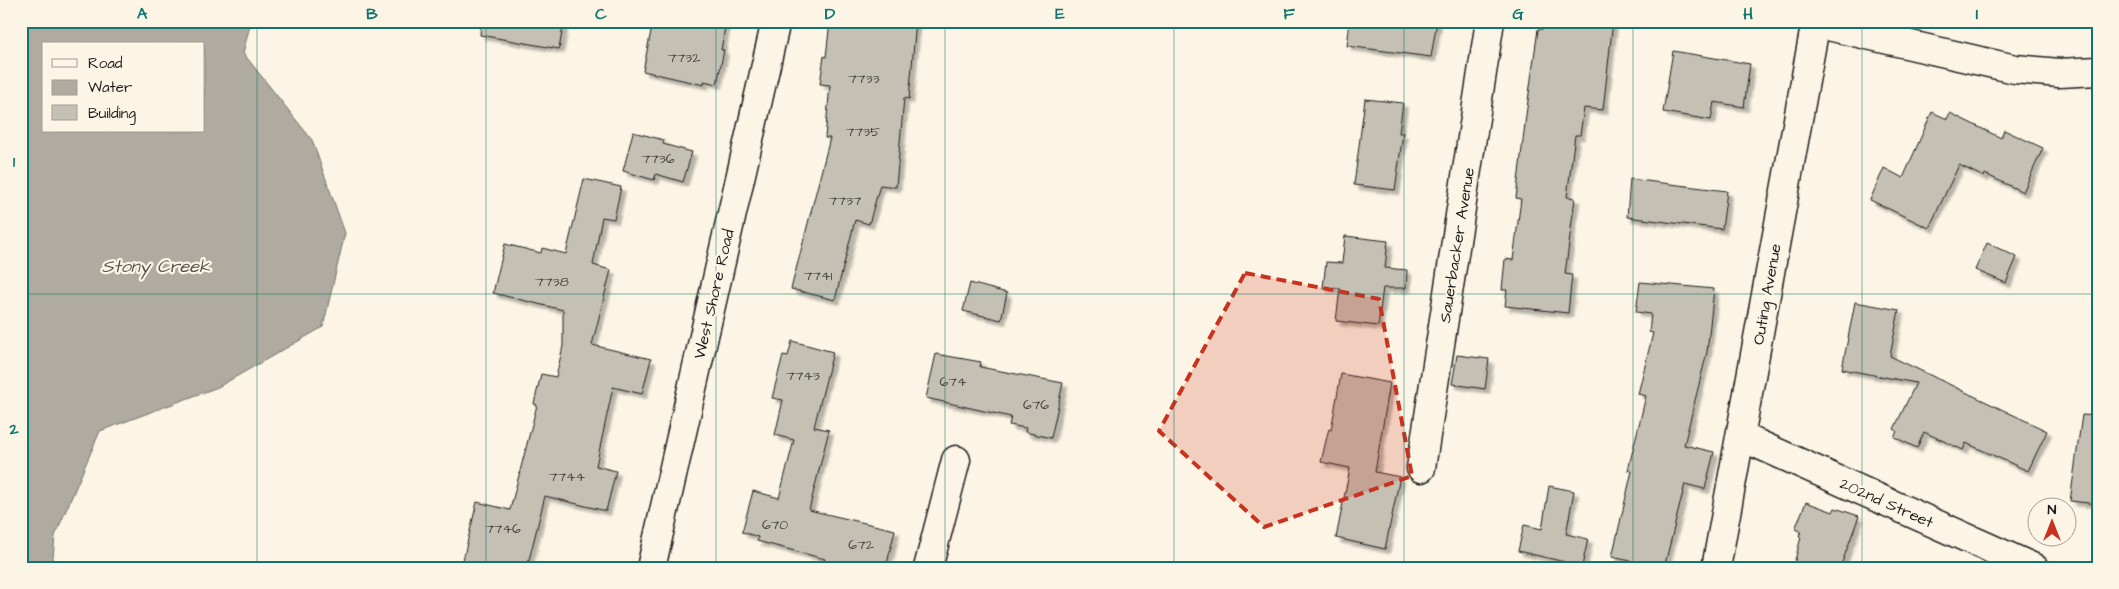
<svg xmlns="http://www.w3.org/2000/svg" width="2119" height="589" viewBox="0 0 2119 589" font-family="'Architects Daughter',sans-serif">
  <defs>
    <filter id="shadow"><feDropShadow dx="4.5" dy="4.5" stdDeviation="1" flood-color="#0004"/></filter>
  </defs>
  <rect width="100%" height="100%" fill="#fcf5e5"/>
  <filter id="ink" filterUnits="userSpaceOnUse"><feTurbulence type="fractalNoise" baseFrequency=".02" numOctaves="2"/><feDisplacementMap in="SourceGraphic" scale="10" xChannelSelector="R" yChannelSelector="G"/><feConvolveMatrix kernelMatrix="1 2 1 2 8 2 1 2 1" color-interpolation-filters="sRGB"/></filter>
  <g filter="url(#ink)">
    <!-- water -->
    <path fill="#b0aba1" stroke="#75726c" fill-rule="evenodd" d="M21,21H251L243,53L312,140L345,233L323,327L218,387L100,431L55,536L52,568H21ZM44,44H204V131H44Z"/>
    <!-- building -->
    <path fill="#c4c0b3" stroke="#1c1c1c" filter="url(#shadow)" d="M481,21H564L559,49L480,35Z
      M653,21H726L721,50H724L717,84L704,81V85L643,71Z
      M830,21H916L909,99L904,98L896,187L880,185L869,224L855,220L835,300L791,289L830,138H825L830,85L820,84L824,56L826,57Z
      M1350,21H1437L1431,57L1347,46Z
      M1544,21H1613L1603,110L1584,108L1580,135H1575L1567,197L1575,198L1565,274L1572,275L1568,313L1505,306L1507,290H1502L1505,259L1513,260L1521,199L1516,198L1526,115L1538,29H1543Z
      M1673,51L1750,64L1744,107L1714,102L1711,120L1663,112Z
      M1365,99L1403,103L1399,133H1403L1395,190L1354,185Z
      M1932,112L1947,119L1950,113L2001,138L2004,130L2043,148L2023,192L1985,174L1984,177L1959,165L1929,228L1870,200L1884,168L1903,178Z
      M633,132L664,140L663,144L692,152L683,182L656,174L654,180L623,171Z
      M584,179L621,187L614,219L602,217L593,265L611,270L592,345L651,359L642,394L613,387L596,466L616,471L606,511L545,496L527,568H461L477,502L510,510L537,405L534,404L541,374L556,377L563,346V310L493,293L505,244L541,253L542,248L566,254Z
      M1630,179L1727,191L1722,229L1627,217Z
      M1345,236L1388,241L1385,268L1407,270L1406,288H1383L1378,326L1336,321L1340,288H1323L1326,262L1342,263Z
      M1987,243L2017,257L2006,283L1975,270Z
      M1640,282L1714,289L1707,352L1684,445L1714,452L1705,489L1685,484L1664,568L1612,557L1632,471L1628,470L1646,396L1638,394L1653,333L1649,332L1651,314L1636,312Z
      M970,283L1007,293L1001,320L963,311Z
      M1855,302L1899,310L1890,356L2047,431L2028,471L1966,443L1963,450L1924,432L1917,448L1894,437L1897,431L1894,429L1916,383L1842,369Z
      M792,341L833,352L814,427L829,430L809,510L895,530L886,568H841L824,564L825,559L757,541L758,537L742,532L753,491L779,498L794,440L775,435L783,400L772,398L783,355L788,356Z
      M936,354L981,362L980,367L1063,383L1051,438L1025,432L1026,428L1009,425L1011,417L926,398Z
      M1457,355L1489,359L1485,389L1452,384Z
      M1341,374L1390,383L1375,472L1400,477L1385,549L1336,538L1350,468L1321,462L1328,432L1329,429L1331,430Z
      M2082,415L2098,416V504L2070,501Z
      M1549,486L1574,491L1566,534L1588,539L1582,566L1518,551L1524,525L1542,529Z
      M1806,502L1833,512L1835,508L1859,516L1840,568H1793L1801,537H1799L1801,531L1795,529Z"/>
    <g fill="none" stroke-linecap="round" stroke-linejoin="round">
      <defs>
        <path id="minor" d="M1815,23L2015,69L2059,73L2098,71
          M1740,437L1751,441L2034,568
          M1421,468L1490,21
          M651,568L776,21
          M928,568L956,460
          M1716,568L1816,21"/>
      </defs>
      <!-- minor casing -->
      <use href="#minor" stroke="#1c1c1c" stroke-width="31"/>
      <!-- minor -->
      <use href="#minor" stroke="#fcf5e5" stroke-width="28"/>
    </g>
  </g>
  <!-- marked area -->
  <path fill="#c8321e" fill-opacity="0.2" stroke="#c8321e" stroke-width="4" stroke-dasharray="10 6" stroke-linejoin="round" d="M1245,273L1379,299L1412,476L1264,527L1159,431Z"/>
  <!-- grid -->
  <path fill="none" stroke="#0f766e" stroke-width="1" stroke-opacity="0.55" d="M257,21V568M486,21V568M716,21V568M945,21V568M1174,21V568M1404,21V568M1633,21V568M1862,21V568M21,294H2098"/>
  <g text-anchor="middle" stroke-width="4.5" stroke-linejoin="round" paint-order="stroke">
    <!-- number labels -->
    <g font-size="14" fill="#464542">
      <text x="684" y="62">7732</text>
      <text x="864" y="83">7733</text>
      <text x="863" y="136">7735</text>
      <text x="658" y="163">7736</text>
      <text x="845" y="205">7737</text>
      <text x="818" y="280">7741</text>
      <text x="552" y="286">7738</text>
      <text x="803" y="380">7743</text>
      <text x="953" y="386">674</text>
      <text x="1036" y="409">676</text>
      <text x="567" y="481">7744</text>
      <text x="775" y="529">670</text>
      <text x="503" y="533">7746</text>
      <text x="861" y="549">672</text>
    </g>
    <!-- street labels -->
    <g font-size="16" fill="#1c1c1c" stroke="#fcf5e5">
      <text transform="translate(1456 245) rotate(-81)" y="6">Sauerbacker Avenue</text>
      <text transform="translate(713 294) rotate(-77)" y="6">West Shore Road</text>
      <text transform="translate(1766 294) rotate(-80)" y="6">Outing Avenue</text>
      <text transform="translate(1887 502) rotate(24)" y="6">202nd Street</text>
    </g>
    <!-- water labels -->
    <g font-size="18" font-style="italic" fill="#575551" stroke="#fcf5e5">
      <text x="156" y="272">Stony Creek</text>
    </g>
  </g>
  <!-- margin -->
  <rect width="2119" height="589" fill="none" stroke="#fcf5e5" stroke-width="55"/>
  <!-- legend -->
  <rect x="42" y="42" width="162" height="90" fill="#fcf5e5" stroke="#a29e95"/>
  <rect x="52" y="59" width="25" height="8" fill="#fcf5e5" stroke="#a29e95"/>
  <text x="88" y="68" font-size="15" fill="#1c1c1c">Road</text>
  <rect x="52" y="80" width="25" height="15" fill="#b0aba1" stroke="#a29e95"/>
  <text x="88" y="92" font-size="15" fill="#1c1c1c">Water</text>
  <rect x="52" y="105" width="25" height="15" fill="#c4c0b3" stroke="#a29e95"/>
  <text x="88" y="118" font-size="15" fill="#1c1c1c">Building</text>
  <!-- north arrow -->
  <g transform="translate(2052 522)"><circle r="24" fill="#fcf5e5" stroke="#a29e95"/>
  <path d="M0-4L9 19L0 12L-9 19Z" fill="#c8321e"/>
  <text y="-8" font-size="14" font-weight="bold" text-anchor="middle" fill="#1c1c1c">N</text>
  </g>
  <rect x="28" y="28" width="2064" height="534" fill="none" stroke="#0f766e" stroke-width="2"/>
  <g font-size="16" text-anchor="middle" font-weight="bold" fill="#0f766e">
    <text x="142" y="19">A</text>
    <text x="372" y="19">B</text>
    <text x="601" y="19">C</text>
    <text x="830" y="19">D</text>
    <text x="1060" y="19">E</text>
    <text x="1289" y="19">F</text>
    <text x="1518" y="19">G</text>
    <text x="1748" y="19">H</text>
    <text x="1977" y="19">I</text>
    <text x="14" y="167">1</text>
    <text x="14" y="434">2</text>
  </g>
</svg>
